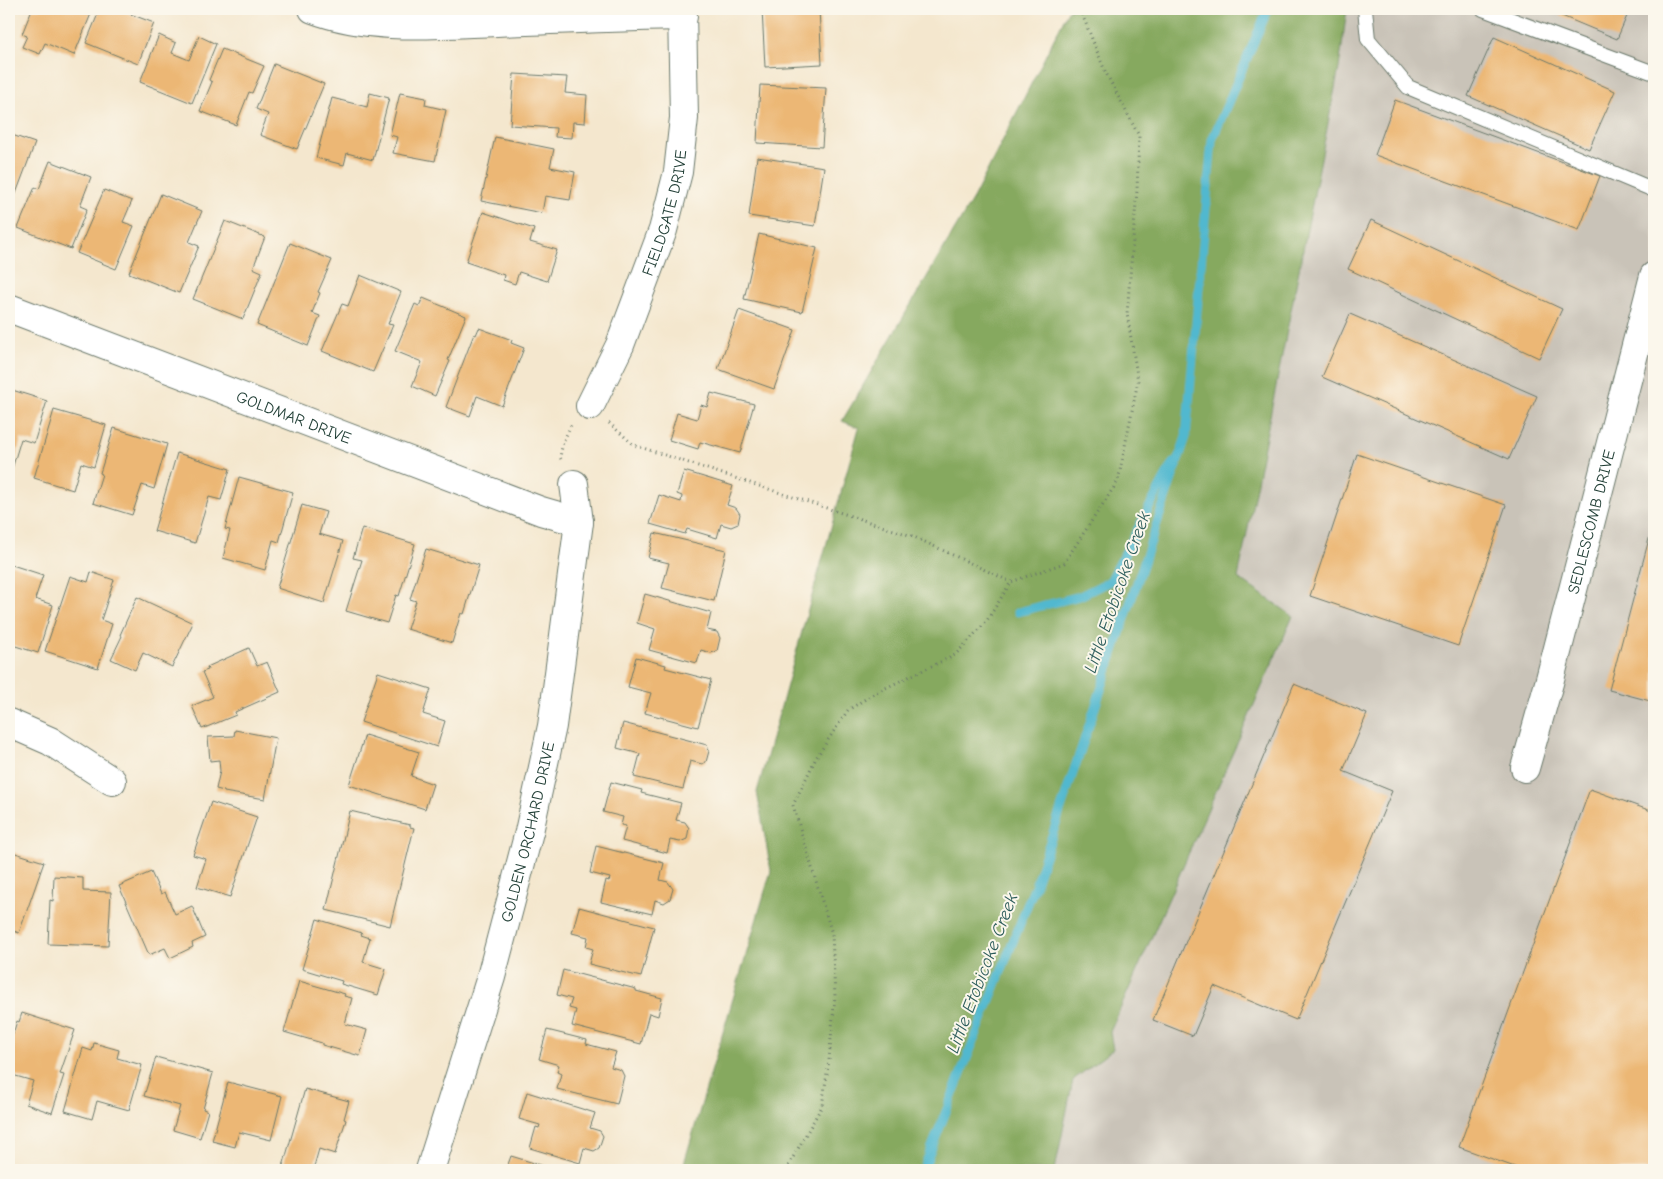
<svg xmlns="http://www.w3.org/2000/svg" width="1663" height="1179" viewBox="0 0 1663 1179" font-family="'Comic Neue',sans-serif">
  <rect width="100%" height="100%" fill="#fbf7ec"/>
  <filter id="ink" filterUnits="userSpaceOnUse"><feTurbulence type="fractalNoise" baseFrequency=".02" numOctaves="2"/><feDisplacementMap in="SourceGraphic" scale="10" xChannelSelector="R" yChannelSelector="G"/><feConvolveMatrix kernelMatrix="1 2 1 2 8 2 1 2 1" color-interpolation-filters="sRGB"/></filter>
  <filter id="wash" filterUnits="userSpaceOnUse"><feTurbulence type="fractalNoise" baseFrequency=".0096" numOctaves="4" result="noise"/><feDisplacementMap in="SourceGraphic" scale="20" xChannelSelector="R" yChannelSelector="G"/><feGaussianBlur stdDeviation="1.12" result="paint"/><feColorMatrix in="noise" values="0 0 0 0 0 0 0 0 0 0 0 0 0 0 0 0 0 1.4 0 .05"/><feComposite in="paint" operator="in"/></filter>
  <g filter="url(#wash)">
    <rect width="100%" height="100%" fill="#f4e7ce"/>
    <!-- industrial -->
    <path fill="#c9c3b8" d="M1347,9H1654V1170H1052L1073,1080L1113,1049L1110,1032L1238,579L1339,68Z"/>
    <!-- forest -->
    <path fill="#86a95e" stroke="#527349" d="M1069,9H1347L1339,68L1238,578L1293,616L1110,1032L1113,1049L1073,1080L1055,1170H682L771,871L757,792L859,428L842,421L974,197Z"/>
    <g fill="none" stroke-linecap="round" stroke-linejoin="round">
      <!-- stream -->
      <path stroke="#51b8cf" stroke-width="9" d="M1018,612L1080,596L1110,581L1173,463
        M923,1170L1036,883L1186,437L1212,140L1268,9"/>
    </g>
    <g id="blocks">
      <!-- building -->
      <path fill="#ecb775" d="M32,9H93L74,55L45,43L40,54L22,47L27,36L22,34Z
        M100,9H117L154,23L138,64L86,43Z
        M762,9H819L822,64L765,67Z
        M1545,9H1630L1617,39Z
        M159,35L176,43L172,53L189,60L199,36L216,44L192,103L140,82Z
        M1494,37L1615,91L1589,149L1468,96Z
        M222,49L264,66L252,93L249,92L236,125L200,111L212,82L209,80Z
        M274,64L324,84L297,149L260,135L268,114L256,109Z
        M514,74L567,77L565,93L587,95L585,123L573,122L572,138L555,137L556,128L510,125Z
        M760,85L826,88L822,147L757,143Z
        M370,93L389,98L373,160L347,153L344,165L316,158L332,98L367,107Z
        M400,93L426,98L425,105L446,110L435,161L393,153L397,137L390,135Z
        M1395,100L1600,176L1579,230L1375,155Z
        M9,134L35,143L12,204L9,203Z
        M495,137L554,149L550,167L575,172L570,200L545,196L542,213L481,201Z
        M757,157L824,167L815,226L749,216Z
        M50,161L91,177L80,206L87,209L71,249L18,228L35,187L39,189Z
        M104,190L132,201L123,222L134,226L116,269L77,253Z
        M161,194L202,211L189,242L199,246L179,293L129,273Z
        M483,212L534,229L530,242L557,250L547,281L519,272L515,284L503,280L504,275L466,262Z
        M1371,220L1562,309L1539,358L1348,269Z
        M225,221L265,237L253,268L262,272L243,319L193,299Z
        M759,234L817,248L802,312L744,299Z
        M290,243L332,260L318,292L320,293L312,313L320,316L308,346L257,325Z
        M360,275L401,292L388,324L393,325L373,372L322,351L342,304L348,306Z
        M423,298L466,316L448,360L450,361L435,396L412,386L422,362L395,351L415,304L419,306Z
        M739,310L795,330L774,389L718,369Z
        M1350,314L1537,396L1509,459L1322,377Z
        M479,328L512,340L511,343L524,348L502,406L477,396L470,416L446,407L474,334L476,335Z
        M9,389L47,401L34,443L21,439L9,479Z
        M711,393L754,404L740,453L700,442L698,449L669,440L677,413L697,419L701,405L707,407Z
        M54,410L106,425L94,467L81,463L73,490L34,478Z
        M114,428L167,444L154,489L142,485L132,515L93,503L102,474L100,473Z
        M177,453L230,469L221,500L209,497L195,543L154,531Z
        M1357,454L1506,505L1458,646L1310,596Z
        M684,471L733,486L727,505L736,508L740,514L738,524L731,527L721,524L717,538L687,529L685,534L650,524L659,495L681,502L682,496L677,494Z
        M239,477L293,492L279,542L273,540L265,570L223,558L230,530L225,529Z
        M302,505L326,512L319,534L343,541L324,603L277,588Z
        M1654,520V702L1609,690Z
        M362,528L415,544L399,596L396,595L387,623L346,611L362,560L353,558Z
        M654,533L726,550L714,601L662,588L669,563L648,558Z
        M426,549L479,565L464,614L461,613L452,643L407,629L416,601L410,599Z
        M9,564L43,575L35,599L53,605L38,653L9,644Z
        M91,572L114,580L101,620L112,624L98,668L45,651L70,576L88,582Z
        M645,594L711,613L707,630L717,632L720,638L717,651L711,653L701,650L697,663L649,650L655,629L637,623Z
        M137,597L193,623L172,667L143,653L135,670L111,659L122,636L120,635Z
        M249,648L257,666L267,662L280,692L235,712L236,715L202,729L192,706L213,697L202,672L208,670L207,667Z
        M636,657L666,665L665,668L711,680L698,727L645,713L651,693L628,687Z
        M378,672L431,689L423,714L445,721L437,747L361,722Z
        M1294,684L1367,714L1343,771L1392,791L1296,1020L1214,986L1193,1036L1153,1020Z
        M623,723L707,745L709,751L706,762L702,764L690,761L683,789L634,777L640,754L617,748Z
        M235,730L276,738L265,799L224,792V791L216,789L220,771L219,760L210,761L208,737L234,736Z
        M365,735L419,752L411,776L433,784L425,809L349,785Z
        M611,782L642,790L641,793L681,803L676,820L685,822L689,828L687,839L680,842L670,840L667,853L622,841L626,826L621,825L623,817L603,812Z
        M1590,789L1654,812V1170H1523L1459,1147Z
        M211,802L257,817L230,897L197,887L206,859L193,855Z
        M350,811L410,825V827L414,828L390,926L326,910Z
        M596,846L664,863L660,880L668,882L673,889L670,899L664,903L655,900L652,914L601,902L606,880L609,881L610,878L590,873Z
        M9,851L44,862L19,933L9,929Z
        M151,872L161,894L165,892L175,914L192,906L205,937L192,943L193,947L170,958L165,948L149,955L119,886Z
        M54,876L83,878V891L111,892L108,946L48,944L50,900L53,901Z
        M579,907L654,927L641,977L589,964L593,949L586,947L588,937L572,933Z
        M317,919L362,933L361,935L370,938L363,962L386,969L378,995L341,984L342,981L302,969Z
        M563,970L636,989V991L662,998L658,1016L649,1013L641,1044L572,1026L576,1010L569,1008L572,999L557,995Z
        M299,981L345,994L344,996L352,998L345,1024L367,1030L360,1056L322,1045V1043L284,1032Z
        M22,1013L75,1030L60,1074L64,1075L52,1113L26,1104L33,1081L9,1074V1047L17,1021L19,1022Z
        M547,1030L587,1040L586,1044L616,1052L611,1067L621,1070L624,1076L617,1104L557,1089L561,1074L557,1072L559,1065L539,1059Z
        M94,1043L119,1050L117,1058L142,1065L129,1110L97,1101L92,1119L65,1111L83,1048L92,1051Z
        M156,1057L213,1073L203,1109L208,1111L200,1138L173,1130L180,1106L144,1096Z
        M228,1082L282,1096L271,1140L239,1132L235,1147L212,1141Z
        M305,1089L349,1101L344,1119L346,1120L335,1154L319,1149L313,1170H282Z
        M527,1092L595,1113L590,1128L600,1131L603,1136L599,1148L594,1151L584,1148L580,1163L530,1148L536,1127L539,1128L540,1125L519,1119Z
        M511,1156L557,1170H506Z"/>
    </g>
  </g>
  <g filter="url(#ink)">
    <use href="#blocks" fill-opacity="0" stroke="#6a786a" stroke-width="1"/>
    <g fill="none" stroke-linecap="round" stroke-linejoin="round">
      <defs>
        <path id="lane" d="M1365,9L1368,39L1408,87L1654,190
          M1483,9L1654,73"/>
        <g id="street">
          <path d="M313,9C371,31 437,24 497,22C559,20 621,17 683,16"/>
          <path id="s1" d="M9,308L541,511L579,522"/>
          <path id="s2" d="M590,406L620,345L663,230L678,172L684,118L682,9"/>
          <path d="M9,723L50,741L112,781"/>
          <path id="s3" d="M1525,768L1549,683L1654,276"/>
          <path id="s4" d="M430,1170L491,977L529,832L552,726L579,522L574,484"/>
        </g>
      </defs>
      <!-- lane casing -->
      <use href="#lane" stroke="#6a786a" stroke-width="16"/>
      <!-- street casing -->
      <use href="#street" stroke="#6a786a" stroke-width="30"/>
      <!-- path -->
      <path stroke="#6a786a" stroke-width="3" stroke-dasharray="1 4" stroke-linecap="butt" d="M609,423L634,445L912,536L1011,582
        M561,459L560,457L563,442L571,425
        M786,1170L822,1106L829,1060L835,996L832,934L793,805L816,758L848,710L875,693L955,655L986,622L1011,582L1064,563L1118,481L1138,381L1127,314L1137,190L1139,136L1105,71L1080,9"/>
      <!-- lane -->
      <use href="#lane" stroke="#fff" stroke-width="14"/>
      <!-- street -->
      <use href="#street" stroke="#fff" stroke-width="28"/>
    </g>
  </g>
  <g text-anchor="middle" stroke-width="4" stroke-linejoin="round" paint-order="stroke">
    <!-- street labels -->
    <g font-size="16" fill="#1f3d34" stroke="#fbf7ec">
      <text dy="6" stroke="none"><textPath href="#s2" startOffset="208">FIELDGATE DRIVE</textPath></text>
      <text dy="6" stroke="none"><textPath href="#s1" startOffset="305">GOLDMAR DRIVE</textPath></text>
      <text dy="6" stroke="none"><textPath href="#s3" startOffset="255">SEDLESCOMB DRIVE</textPath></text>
      <text dy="6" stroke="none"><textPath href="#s4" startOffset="352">GOLDEN ORCHARD DRIVE</textPath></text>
    </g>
    <!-- water labels -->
    <g font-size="18" font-style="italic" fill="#2c5c5b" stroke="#fbf7ec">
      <text transform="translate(1117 592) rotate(-71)" y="6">Little Etobicoke Creek</text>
      <text transform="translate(982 973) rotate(-69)" y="6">Little Etobicoke Creek</text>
    </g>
  </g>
  <!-- margin -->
  <rect width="1663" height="1179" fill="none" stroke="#fbf7ec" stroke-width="30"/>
</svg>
